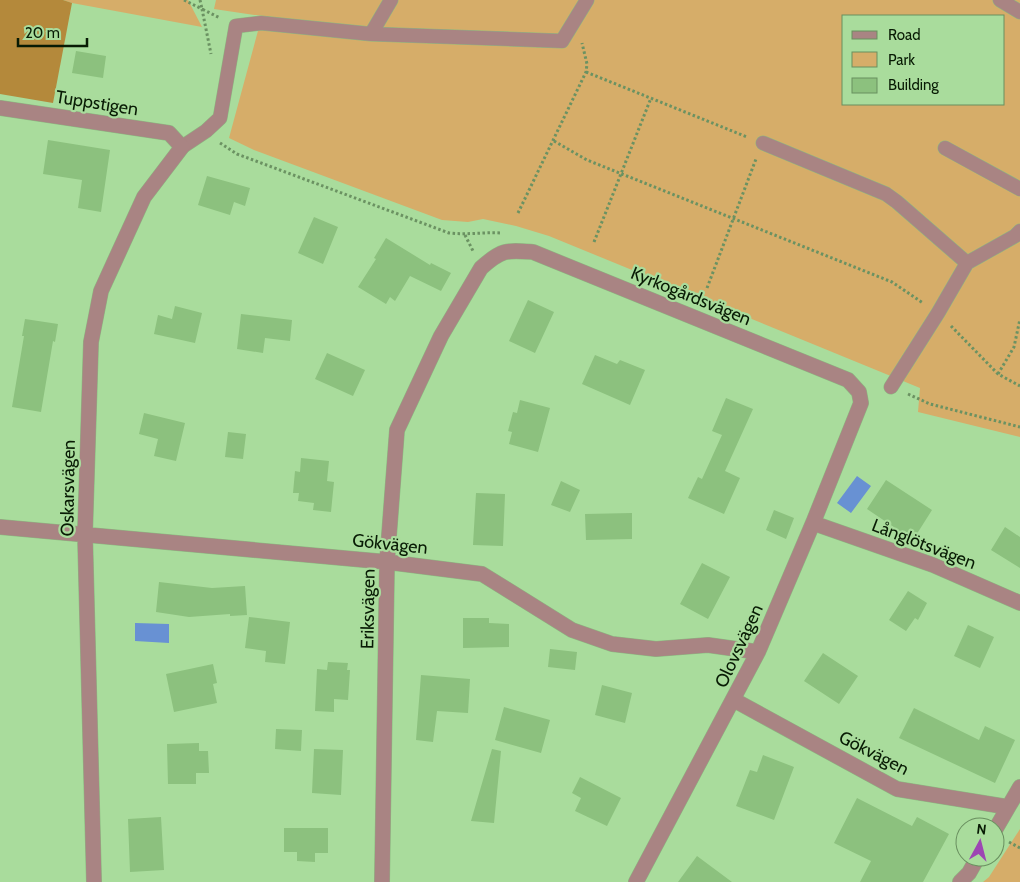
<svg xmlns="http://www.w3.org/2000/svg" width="1020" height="882" viewBox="0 0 1020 882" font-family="Cabin,sans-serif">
  <rect width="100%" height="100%" fill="#a9dc9c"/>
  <!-- green -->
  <path fill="#d6ad69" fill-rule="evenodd" d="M63,0H188L202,27L72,3Z
    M216,0H1020V437L918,412L920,388L549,236L516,226L483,219L468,222L442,220L254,150L229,138L262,16L214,9ZM844,16H1004V104H844Z
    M1020,829V882H983L989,877Z"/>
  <!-- forest -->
  <path fill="#b4893b" d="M0,0H63L72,3L53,103L0,94Z"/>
  <!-- water -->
  <path fill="#6891d3" d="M857,476L871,486L851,513L837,503Z
    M135,623L169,624V643L135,641Z"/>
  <!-- building -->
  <path fill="#8cc17e" d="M76,51L106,56L103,78L72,73Z
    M48,140L110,150L101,212L78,208L82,180L43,174Z
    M207,176L250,188L245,206L234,202L230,215L198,205Z
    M314,217L338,227L323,264L298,253Z
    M386,238L430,265L431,263L451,273L441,291L410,276L395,301L390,297L386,304L358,287L376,259L374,258Z
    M528,300L554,312L535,353L509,341Z
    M175,306L202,313L195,343L154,334L158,315L172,319Z
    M241,314L292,320L290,341L265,338L263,353L237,349Z
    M25,319L58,324L55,342L53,341L41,412L12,407L24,336H22Z
    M327,353L365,370L353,396L315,379Z
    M595,355L617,364L620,360L645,370L630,405L582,384Z
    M726,398L753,409L725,471L740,478L724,514L688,498L698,477L702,479L722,435L712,431Z
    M520,400L550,408L538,452L509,444L512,432L508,431L513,412L517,413Z
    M144,413L185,423L176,461L154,456L158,439L139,434Z
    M228,432L246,434L243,459L225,457Z
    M301,458L329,461L327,481L334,482L331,512L313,510L314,503L298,501L299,493H293L295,471L300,472Z
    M886,480L932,510L913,540L867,509Z
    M561,481L580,490L570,512L551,505Z
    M476,493L505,494L503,546L473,545Z
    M774,510L794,518L786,539L766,530Z
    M632,513V539L586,540L585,514Z
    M1005,527L1020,537V568L991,550Z
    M702,563L730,577L708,619L680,604Z
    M159,582L212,588L245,586L247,615L230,616V614L189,617L156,612Z
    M908,591L927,603L918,620L915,618L906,631L889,620Z
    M249,617L290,622L285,664L265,662L266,651L245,648Z
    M463,618H489V623L509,624V647L463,648Z
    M968,625L994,637L980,668L954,656Z
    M550,649L577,652L575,670L548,667Z
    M823,653L858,676L839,704L804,681Z
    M328,662L348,663L347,670H350L348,700L334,699V712L315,711L317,669L327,670Z
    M213,664L217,683L213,684L217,703L174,712L166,674Z
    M421,675L470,679L468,713L437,711L433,742L416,740Z
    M602,685L632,693L625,723L595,715Z
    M504,707L550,720L541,753L495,740Z
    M914,708L979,740L985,726L1015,740L995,783L899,738Z
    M276,729L302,730L301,751L275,749Z
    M199,743V751H208L209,773H196V784H168L167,744Z
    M314,749L343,750L341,795L312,793Z
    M492,749L501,751L494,823L471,821Z
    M763,755L794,767L774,820L736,806L750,770L757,772Z
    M580,777L621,798L607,826L575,811L581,798L572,793Z
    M857,798L912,826L917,817L949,834L923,882H860L871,861L834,843Z
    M161,817L164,870L130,872L128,819Z
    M284,828H328V853H315V862L297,861V852H284Z
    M697,856L732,882H678Z"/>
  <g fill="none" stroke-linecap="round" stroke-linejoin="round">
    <defs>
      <path id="lane" d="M1000,0L1020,12
        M371,34L391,0
        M763,143L886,194L897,202L967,263
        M182,147L206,131L220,118L236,26L261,23L371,34L562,41L587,0
        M945,148L1020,189
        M891,387L938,313L967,263L1015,236L1020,231"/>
      <path id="street" d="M0,108L169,133L182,147L144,197L101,291L91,342L85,534L94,882
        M813,523L933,565L1020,603
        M0,527L387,562L482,574L572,630L612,644L656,649L708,645L758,652
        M734,700L897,789L1008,807
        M995,830L1020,787
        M382,882L387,562L397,430L441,336L481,268C502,249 507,250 533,252L848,380L859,392L861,403L813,523L758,652L636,882
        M960,882L969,873L978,857"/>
    </defs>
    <!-- lane casing -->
    <use href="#lane" stroke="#8cb981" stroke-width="15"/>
    <!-- street casing -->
    <use href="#street" stroke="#8cb981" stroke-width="16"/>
    <!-- path -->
    <path stroke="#6b9262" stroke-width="3" stroke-dasharray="2.5 2.5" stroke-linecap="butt" d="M184,0L202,9L211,54
      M200,0L202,9L220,18
      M586,72L747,137
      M554,141L587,160L892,282L923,303
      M220,143L237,154L449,233C467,235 483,232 501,233
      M518,213L586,72L587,64L582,43
      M465,235L473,251
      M594,242L651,98
      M707,288L756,159
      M951,326L998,374L1020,386
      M998,374L1014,347L1020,319
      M908,394L930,404L1020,427
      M1009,842L1020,848"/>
    <!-- lane -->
    <use href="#lane" stroke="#a98483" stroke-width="14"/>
    <!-- street -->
    <use href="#street" stroke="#a98483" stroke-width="15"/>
  </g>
  <g text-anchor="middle" stroke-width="4.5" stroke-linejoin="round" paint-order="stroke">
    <!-- street labels -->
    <g font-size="18" fill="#081b04" stroke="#a9dc9c">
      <text transform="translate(97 103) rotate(9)" y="6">Tuppstigen</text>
      <text transform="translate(691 296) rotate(22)" y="6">Kyrkogårdsvägen</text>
      <text transform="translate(68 488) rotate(-89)" y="6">Oskarsvägen</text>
      <text transform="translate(390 544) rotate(6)" y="6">Gökvägen</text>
      <text transform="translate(924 544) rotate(21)" y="6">Långlötsvägen</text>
      <text transform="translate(368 609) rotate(-89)" y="6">Eriksvägen</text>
      <text transform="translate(739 646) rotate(-65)" y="6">Olovsvägen</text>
      <text transform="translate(874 753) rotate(27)" y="6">Gökvägen</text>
    </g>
  </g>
  <!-- legend -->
  <rect x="842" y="15" width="162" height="90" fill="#a9dc9c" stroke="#698f5f"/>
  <rect x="852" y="31" width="25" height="8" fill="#a98483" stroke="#698f5f"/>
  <text x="888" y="40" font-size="15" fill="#081b04">Road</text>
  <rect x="852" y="52" width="25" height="15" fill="#d6ad69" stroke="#698f5f"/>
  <text x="888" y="65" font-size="15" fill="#081b04">Park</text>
  <rect x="852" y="78" width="25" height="15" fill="#8cc17e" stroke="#698f5f"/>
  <text x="888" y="90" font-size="15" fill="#081b04">Building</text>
  <!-- north arrow -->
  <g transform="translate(980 842) rotate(7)"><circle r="24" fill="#a9dc9c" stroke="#698f5f"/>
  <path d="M0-4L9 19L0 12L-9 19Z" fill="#9d46b3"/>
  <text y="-8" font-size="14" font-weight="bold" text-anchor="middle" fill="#081b04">N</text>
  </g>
  <!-- scale -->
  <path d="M18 38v8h69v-8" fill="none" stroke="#081b04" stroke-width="2.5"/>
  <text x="25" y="38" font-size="15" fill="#081b04" stroke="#a9dc9c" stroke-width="4" paint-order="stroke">20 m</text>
</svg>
